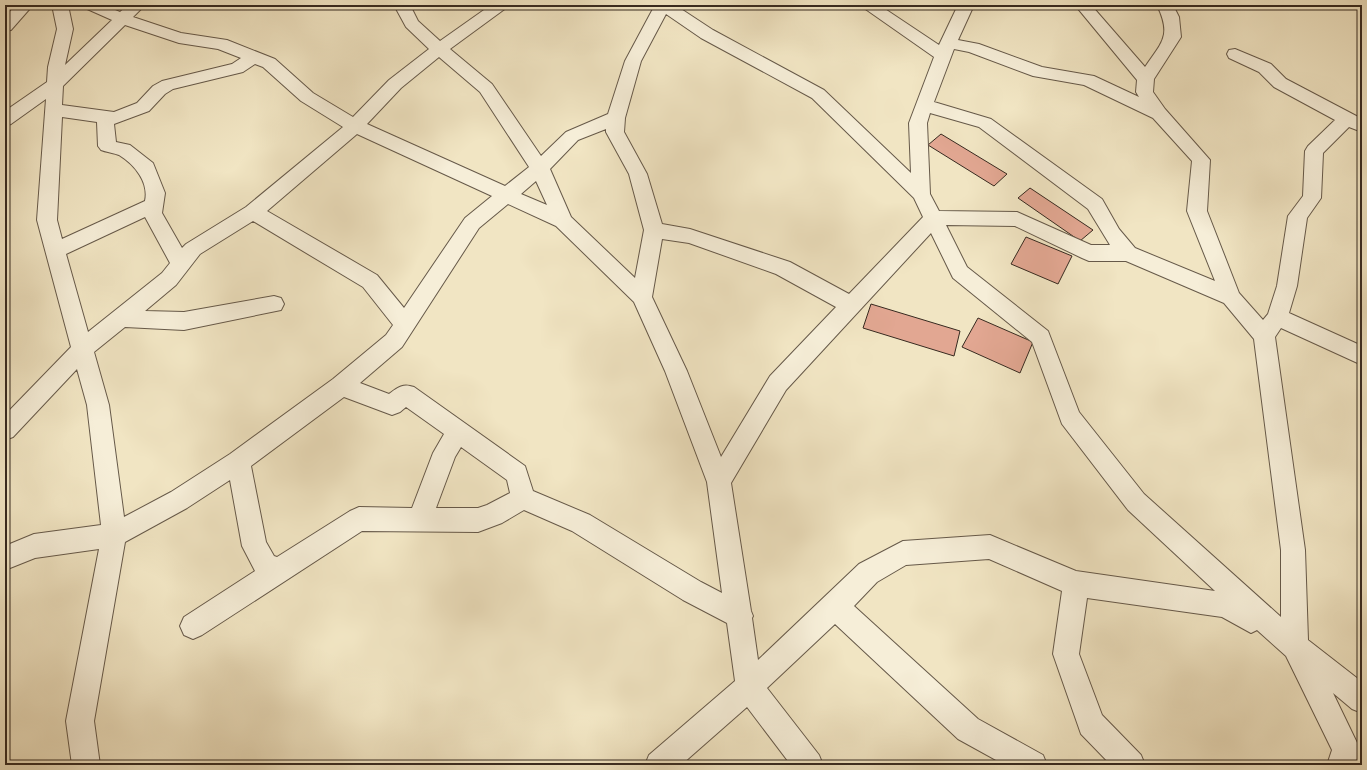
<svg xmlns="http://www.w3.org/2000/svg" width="1367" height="770" viewBox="0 0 1367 770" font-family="'IM FELL DW Pica',serif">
  <rect width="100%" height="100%" fill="#f1e5c3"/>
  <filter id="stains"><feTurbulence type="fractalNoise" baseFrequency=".005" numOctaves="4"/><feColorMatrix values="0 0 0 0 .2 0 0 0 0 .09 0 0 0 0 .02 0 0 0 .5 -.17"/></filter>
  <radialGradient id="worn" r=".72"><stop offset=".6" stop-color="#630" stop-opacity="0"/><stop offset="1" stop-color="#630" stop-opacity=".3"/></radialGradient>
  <!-- building -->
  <path fill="#e2a792" stroke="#372a20" d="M941,134L1007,174L994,186L928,145Z
    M1030,188L1093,230L1080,241L1018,198Z
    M1026,237L1072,256L1058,284L1011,264Z
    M871,304L960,331L954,356L863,328Z
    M978,318L1033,342L1020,373L962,347Z"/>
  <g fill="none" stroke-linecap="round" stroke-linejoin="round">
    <defs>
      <path id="minor" d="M16,5H33L11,30L5,31V17Z
        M52,5H68L73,29L65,65L112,20L85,8L82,5H103L120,12L128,5H145L133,17L181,33L227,40L275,59L313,93L353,117L389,80L429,49L406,27L394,5H410L418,21L440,41L491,5H509L506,8L450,49L492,84L541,156L566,132L608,114L625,61L655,5H675L713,30L824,90L911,173L909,123L934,57L864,8L861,5H879L939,45L958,5H974L958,40L979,44L1042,67L1094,76L1139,97L1136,92L1137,80L1075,5H1091L1145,67C1162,42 1172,36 1157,5H1173L1179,17L1181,37L1154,79L1153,92L1165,109L1210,160L1207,211L1239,293L1263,320L1268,314L1277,286L1288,216L1303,196L1305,151L1308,146L1335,120L1274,87L1259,72L1229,58L1227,54L1229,50L1235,49L1271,64L1286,79L1362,119V132L1349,127L1323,153L1321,198L1307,218L1297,286L1289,313L1362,346V365L1281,328L1275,337L1305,550L1308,640L1362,682V713L1352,709L1333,693L1360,749L1355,765H1327L1332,750L1286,656L1257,630L1251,633L1222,617L1087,598L1079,654L1102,715L1141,755L1145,765H1111L1081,734L1053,654L1062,591L989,559L906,565L877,582L854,606L978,719L1043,755L1047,765H1005L958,739L835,624L767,688L819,755L823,765H791L747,707L681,765H645L649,755L735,681L727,623L683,600L572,531L524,510L502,523L478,532L362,531L202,635L193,639L184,635L180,626L184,617L255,571L242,546L230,480L187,508L125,542L94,721L100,765H72L66,721L99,549L35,558L5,570V546L34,534L101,525L87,405L77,369L13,437L5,440V415L71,347L37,220L46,99L11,124L5,126V111L47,82L48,67L57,29ZM666,14L701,38L812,98L914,198L923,217L849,294L790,262L690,229L662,224L647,174L624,132L625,118L641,61ZM125,25L179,43L218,49L241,58L232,64L162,81L153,86L137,103L114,112L62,105L63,86ZM954,49L969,52L1033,76L1084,85L1153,118L1192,161L1187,211L1215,281L1135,248L1119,229L1102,199L991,119L934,102ZM439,57L480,92L529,167L505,186L367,124L401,88ZM255,64L263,67L301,101L343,127L246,207L186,244L182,248L162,213L165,193L153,163L130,145L116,142L114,124L149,111L165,94L173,89L243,72ZM930,113L979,127L1088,209L1110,245H1091L1017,212L939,211L930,194L927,123ZM62,117L97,122L98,146L101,150C106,152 114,153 119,155C135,165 149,182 145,201L62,239L57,220ZM606,129V132L629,174L644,230L635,278L571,217L550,169L578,140ZM357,134L492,196L465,218L404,308L377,275L267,211ZM536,181L547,205L521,194ZM508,204L556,226L634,302L665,371L707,482L722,593L701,582L590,515L533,491L525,466L414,387C403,383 398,387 389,394L360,383L402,347L479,228ZM145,217L170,263L162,273L88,332L66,254ZM253,221L363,287L393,325L386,335L333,379L230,454L171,492L124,517L109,405L94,352L125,327L184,330L281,310L284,304L281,298L274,296L184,312L145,311L176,285L200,254ZM946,225L1015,226L1082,258L1089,261H1126L1224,303L1254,339L1281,550V617L1144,494L1079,412L1048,331L967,267ZM931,233L953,278L1032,342L1062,424L1128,510L1215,591L1076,571L990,535L903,541L859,564L758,660L752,618L753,616L751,611L731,483L786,390ZM662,239L689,243L776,274L836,307L770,376L721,457L687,371L652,297ZM344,397L392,415L400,412L406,407L444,434L433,453L412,508L359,507L350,511L277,557L274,556L266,542L251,466ZM461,447L507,480L510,493L487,505L478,508H436L455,457Z"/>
    </defs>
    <!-- minor casing -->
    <use href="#minor" stroke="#665949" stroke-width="2"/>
    <!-- minor -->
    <use href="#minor" fill="#f6eed8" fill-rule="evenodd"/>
  </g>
  <!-- margin -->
  <rect width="1367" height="770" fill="none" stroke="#f1e5c3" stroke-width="20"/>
  <rect x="6" y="6" width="1355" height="758" fill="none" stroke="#372a20" stroke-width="2"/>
  <rect x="10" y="10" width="1347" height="750" fill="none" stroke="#372a20"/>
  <rect width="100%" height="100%" filter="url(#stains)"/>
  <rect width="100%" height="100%" fill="url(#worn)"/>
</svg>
